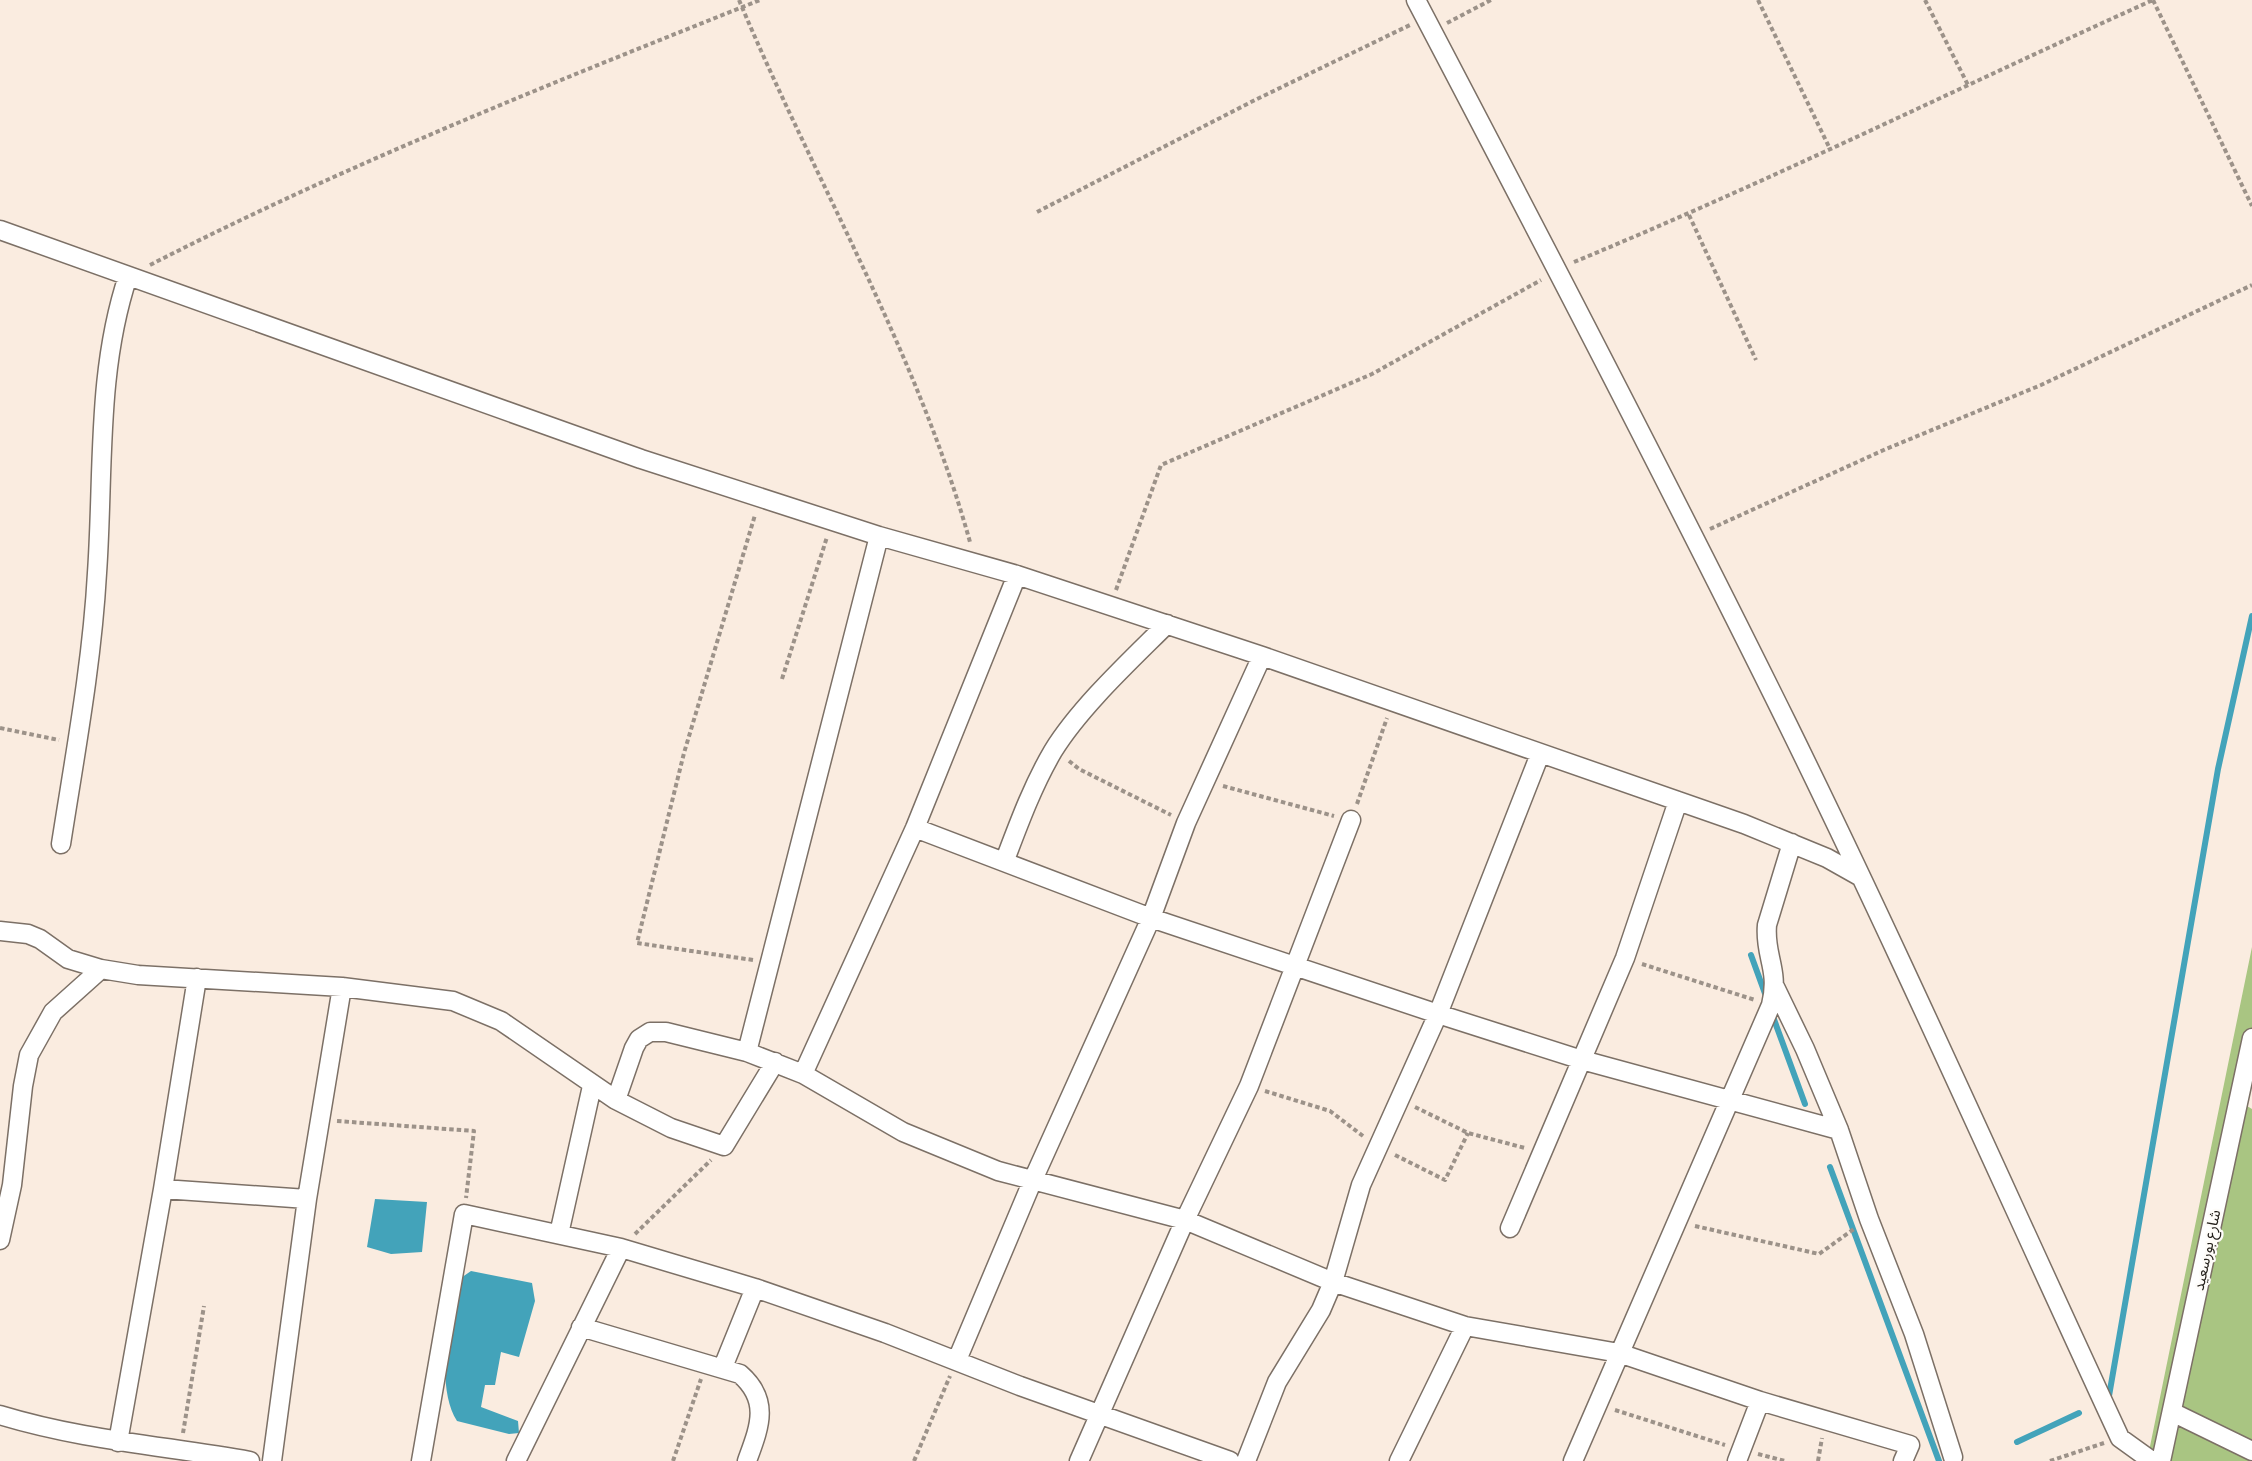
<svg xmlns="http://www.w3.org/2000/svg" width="2252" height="1461" viewBox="0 0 2252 1461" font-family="'Archivo Narrow','Noto Sans Arabic',sans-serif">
  <rect width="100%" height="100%" fill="#faece0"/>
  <!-- forest -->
  <path fill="#a9c582" d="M2252,947V1085L2247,1106L2252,1109V1461H2147Z"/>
  <!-- water -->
  <path fill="#43a3ba" d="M375,1199L427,1202L422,1252L391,1254L367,1247Z
    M471,1271L532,1283L535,1301L519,1357L501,1352L495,1385H485L481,1407L518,1421L519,1433L509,1434L457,1421C435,1387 449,1319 458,1280Z"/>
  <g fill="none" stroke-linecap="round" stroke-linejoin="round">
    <!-- stream -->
    <path stroke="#43a3ba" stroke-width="6" d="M1751,955L1767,999
      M1772,1014L1805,1104
      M1830,1167L1939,1461
      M2109,1396L2218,769L2252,616
      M2017,1442L2079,1413"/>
    <defs>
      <path id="minor" d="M1416,0C1542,240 1667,480 1787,723C1903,959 2009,1199 2120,1438L2152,1461
        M0,230L641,459L879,536L1017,575L1262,656L1744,824L1827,858L1859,876
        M915,828L1151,918L1438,1014L1582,1060L1839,1130
        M61,844C75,754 92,664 97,573C104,473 96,372 128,276
        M1005,860C1019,823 1033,785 1053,751C1080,707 1131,660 1167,624
        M0,931L28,934L40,939L68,959L101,969L138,975L342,987L453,1001L501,1021L616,1100L671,1128L724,1146L775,1062
        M1775,987L1805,1049L1839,1130L1869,1219L1914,1334L1953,1457
        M747,1052L879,536
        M803,1074L915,828L1017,575
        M616,1100L634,1048L639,1039L650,1032H666L747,1052L803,1074L903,1132L998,1171L1185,1220L1333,1282L1465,1326L1619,1353L1760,1401L1910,1445L1903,1461
        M163,1189L307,1199
        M1510,1228L1625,958L1678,801
        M559,1234L592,1086
        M0,1240L12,1185L23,1086L29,1055L53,1012L101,969
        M581,1327L740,1374C771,1401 759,1428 747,1461
        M957,1360L1032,1182L1151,918L1186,823L1262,656
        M723,1367L755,1288
        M2172,1412L2252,1451
        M0,1415C82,1440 166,1446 250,1461
        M118,1442L163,1189L197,978
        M272,1461L307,1199L342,987
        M421,1461L464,1214L621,1248L755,1288L885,1333L1020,1386L1230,1461
        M516,1461L621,1248
        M1079,1461L1185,1220L1249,1086L1351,820
        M1246,1461L1277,1382L1321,1310L1333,1282L1361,1185L1438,1014L1540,754
        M1399,1461L1465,1326
        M1573,1461L1771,1005C1780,969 1764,956 1767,925L1792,843
        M1737,1461L1760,1401
        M2161,1461L2252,1038"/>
    </defs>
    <!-- minor casing -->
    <use href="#minor" stroke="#7c7066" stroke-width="21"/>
    <!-- path -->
    <path stroke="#9c9289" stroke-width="4" stroke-dasharray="4.5 3" stroke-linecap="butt" d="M739,0C815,181 917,352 970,542
      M1758,0L1831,151
      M1925,0L1968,85
      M2153,0L2252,206
      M1447,23L1491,0
      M1037,212L1255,100L1410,25
      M1689,215L1756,360
      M1574,262C1770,181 1960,87 2153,0
      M150,265C347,164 555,82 760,0
      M1710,529L1886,449L2041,385L2252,285
      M1116,590L1161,465L1372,374L1541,280
      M782,679L827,537
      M0,728L59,740
      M1069,761L1079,769L1171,815
      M1223,786L1334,816
      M1357,804L1387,718
      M753,960L637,943L684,753L755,515
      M1642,964L1755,1000
      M1265,1091L1330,1111L1363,1136
      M1415,1107L1468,1133L1525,1148
      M337,1121L474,1131L466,1198
      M1395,1155L1445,1180L1468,1133
      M1695,1226L1819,1254L1854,1229
      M635,1234L711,1160
      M1615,1410L1725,1445
      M183,1433L204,1306
      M1758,1454L1785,1461
      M673,1461L701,1379
      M914,1461L950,1376
      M1818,1461L1822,1438
      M2050,1461L2104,1443"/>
    <!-- minor -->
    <use href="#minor" stroke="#fff" stroke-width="18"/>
  </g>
  <g text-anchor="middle" stroke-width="4.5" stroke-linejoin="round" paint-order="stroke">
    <!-- street labels -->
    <g font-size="15" fill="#25211c" stroke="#fefcf9">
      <text transform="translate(2207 1250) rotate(-78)" y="5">شارع بورسعيد</text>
    </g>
  </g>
</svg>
